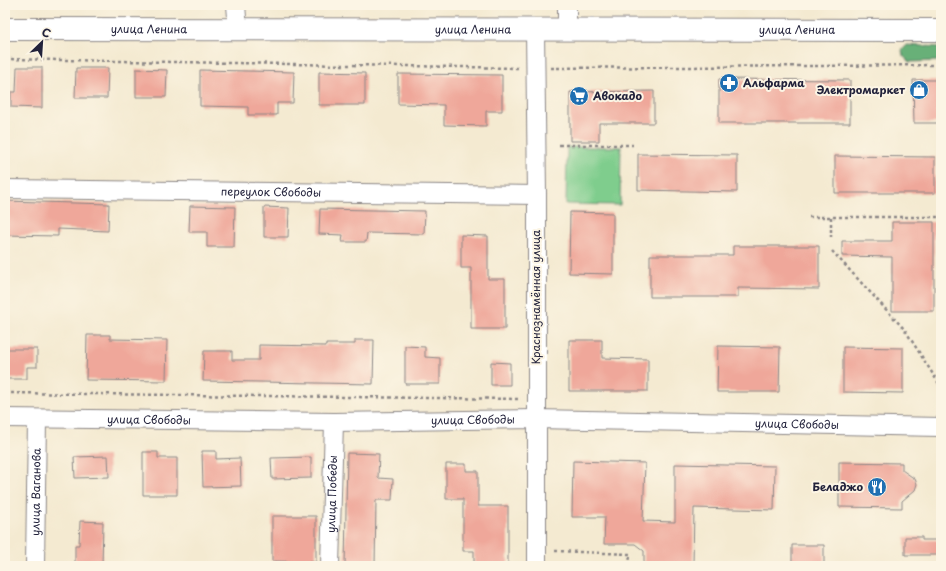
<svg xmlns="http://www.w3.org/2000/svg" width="946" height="571" viewBox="0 0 946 571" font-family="'Playpen Sans',sans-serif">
  <rect width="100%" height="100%" fill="#fcf5e5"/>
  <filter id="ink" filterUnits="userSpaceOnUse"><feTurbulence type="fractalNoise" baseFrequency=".025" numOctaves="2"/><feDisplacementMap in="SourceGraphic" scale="8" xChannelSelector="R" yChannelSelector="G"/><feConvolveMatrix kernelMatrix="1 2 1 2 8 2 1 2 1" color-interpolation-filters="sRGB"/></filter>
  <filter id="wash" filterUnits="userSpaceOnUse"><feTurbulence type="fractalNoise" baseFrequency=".012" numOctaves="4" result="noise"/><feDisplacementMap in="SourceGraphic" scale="16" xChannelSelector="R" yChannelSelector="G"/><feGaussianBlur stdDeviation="0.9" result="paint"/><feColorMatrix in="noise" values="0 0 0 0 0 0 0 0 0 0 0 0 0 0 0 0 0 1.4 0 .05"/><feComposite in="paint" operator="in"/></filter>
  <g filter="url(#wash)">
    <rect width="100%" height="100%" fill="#f4ead1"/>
    <!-- green -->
    <path fill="#7fcd8d" stroke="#507864" d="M567,147H621L620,205L566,204Z"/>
    <!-- forest -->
    <path fill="#67b078" stroke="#44695a" d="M907,45L941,47V61L909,62L903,56L902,50Z"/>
    <g id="blocks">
      <!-- building -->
      <path fill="#efa79a" d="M17,67H42V108L11,107V92H16Z
        M76,68H108L107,98H75Z
        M136,69L167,70L166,97H136Z
        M200,70L294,72L293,103H277V115H248V107L200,106Z
        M319,72L365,73V105H319Z
        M398,74L502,75V111H486V126L444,125V105L398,104Z
        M719,79L850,80V123H719Z
        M913,80H941V123H914Z
        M654,91V123H599V141H570V92Z
        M638,154L737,155V192L638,190Z
        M835,156L935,157V193H835Z
        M5,201L109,204L108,231L58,229V236L5,235Z
        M190,206L235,207L234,247H207V232H189Z
        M264,207L289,208L288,237H264Z
        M320,209L425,211L424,234L367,233L366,242H342L343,235L319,234Z
        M570,212L613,213V274L569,273Z
        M892,222H934V311H892V257L842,256V241H892Z
        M461,235L488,236V279H505V329H471V268H461Z
        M733,246H819V289L738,288V297H650V255H733Z
        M87,335H110V339L167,340L166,381L86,380Z
        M355,340H374L373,384L203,381L204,351H232V360H259V345L326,346V344H355Z
        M569,340H602V358L648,359V391H569Z
        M405,346L425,347V357L440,358V384H405Z
        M718,346L780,347L779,392H717Z
        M843,347L903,348V393L843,392Z
        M5,349H37V367H27V379H5Z
        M491,362L510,363V385H491Z
        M202,451H216V459L240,458L241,486L203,487Z
        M143,452H158V458H177V495H143Z
        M347,453L379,454L378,478L393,479L392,500H376L375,566H345Z
        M108,456L109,477L75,478L74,457Z
        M311,457V478L272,479L271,458Z
        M573,461L645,463L643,521L675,522V464L775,466L774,510L694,508L693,566H644V551L635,544H604L605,517H572Z
        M839,462L902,463V470L915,479L917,484L915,490L902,501V508L839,507Z
        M446,464H466V471H478V506H508V566H474V551H463V499H446Z
        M272,516H316V562L272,561Z
        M80,521L103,522L102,566H75V545H79Z
        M905,537H922V540H941V555H905Z
        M792,545H824V566H792Z"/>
    </g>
  </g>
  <g filter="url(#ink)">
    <use href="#blocks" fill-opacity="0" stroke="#8b8686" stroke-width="1"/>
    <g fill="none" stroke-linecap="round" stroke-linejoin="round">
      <defs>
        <g id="street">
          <path d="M236,5L238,30"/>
          <path d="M567,5V29"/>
          <path d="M535,29L537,195V566"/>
          <path id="s1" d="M5,189L537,195"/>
          <path id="s2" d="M5,418L334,422L535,419L941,427"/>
          <path id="s3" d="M35,566L37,419"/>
          <path id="s4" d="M330,566L334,422"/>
        </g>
        <g id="secondary">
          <path id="s5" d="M5,29L941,30"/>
        </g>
      </defs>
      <!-- street casing -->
      <use href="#street" stroke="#8b8686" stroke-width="20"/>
      <!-- secondary casing -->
      <use href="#secondary" stroke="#8b8686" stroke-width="24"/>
      <!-- path -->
      <path stroke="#8b8686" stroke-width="2.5" stroke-dasharray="3 3" stroke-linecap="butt" d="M5,59L518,68
        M551,68L941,65
        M559,145H633
        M809,217H941
        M831,217V237
        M832,251L905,330L941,387
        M5,393L521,399
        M555,551L630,554L629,566"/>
      <!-- street -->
      <use href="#street" stroke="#fff" stroke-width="18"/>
      <!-- secondary -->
      <use href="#secondary" stroke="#fff" stroke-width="22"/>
    </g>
  </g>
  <!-- icons -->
  <defs>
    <symbol id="pharmacy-disc" viewBox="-11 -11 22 22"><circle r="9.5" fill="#1f6fb2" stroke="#fcf5e5"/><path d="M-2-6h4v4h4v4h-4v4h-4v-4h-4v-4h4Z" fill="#fff"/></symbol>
    <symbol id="shop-disc" viewBox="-11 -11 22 22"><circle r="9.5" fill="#1f6fb2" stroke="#fcf5e5"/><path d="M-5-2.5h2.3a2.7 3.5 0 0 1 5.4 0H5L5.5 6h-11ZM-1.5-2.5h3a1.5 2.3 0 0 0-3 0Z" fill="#fff"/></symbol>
    <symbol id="supermarket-disc" viewBox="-11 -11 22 22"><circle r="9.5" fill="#1f6fb2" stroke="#fcf5e5"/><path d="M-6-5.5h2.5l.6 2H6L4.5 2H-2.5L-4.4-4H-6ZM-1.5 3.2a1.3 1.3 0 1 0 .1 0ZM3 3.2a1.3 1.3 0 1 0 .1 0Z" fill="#fff"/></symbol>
    <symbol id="restaurant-disc" viewBox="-11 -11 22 22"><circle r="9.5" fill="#1f6fb2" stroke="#fcf5e5"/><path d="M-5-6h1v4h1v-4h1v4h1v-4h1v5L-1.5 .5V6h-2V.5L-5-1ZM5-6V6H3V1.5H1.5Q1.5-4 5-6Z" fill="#fff"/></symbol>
  </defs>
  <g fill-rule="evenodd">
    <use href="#pharmacy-disc" x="718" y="72" width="22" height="22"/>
    <use href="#shop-disc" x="908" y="79" width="22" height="22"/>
    <use href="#supermarket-disc" x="568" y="85" width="22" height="22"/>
    <use href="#restaurant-disc" x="866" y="476" width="22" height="22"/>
  </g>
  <g text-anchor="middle" stroke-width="4" stroke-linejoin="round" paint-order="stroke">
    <!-- street labels -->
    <g font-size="11" fill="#22223b" stroke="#fcf5e5">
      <text dy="4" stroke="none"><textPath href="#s5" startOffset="144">улица Ленина</textPath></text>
      <text dy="4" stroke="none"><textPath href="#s5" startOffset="468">улица Ленина</textPath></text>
      <text dy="4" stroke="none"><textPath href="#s5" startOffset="792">улица Ленина</textPath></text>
      <text dy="4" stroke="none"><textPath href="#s1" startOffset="266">переулок Свободы</textPath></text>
      <text transform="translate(536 297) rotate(-90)" y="4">Краснознамённая улица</text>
      <text dy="4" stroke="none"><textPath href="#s2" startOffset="468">улица Свободы</textPath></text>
      <text dy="4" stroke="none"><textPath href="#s2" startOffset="144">улица Свободы</textPath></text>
      <text dy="4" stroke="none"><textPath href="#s2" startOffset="792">улица Свободы</textPath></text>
      <text dy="4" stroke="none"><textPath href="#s3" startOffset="74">улица Ваганова</textPath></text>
      <text dy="4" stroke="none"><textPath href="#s4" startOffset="72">улица Победы</textPath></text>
    </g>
    <!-- poi labels -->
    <g font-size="11" font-weight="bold" fill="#22223b" stroke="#fcf5e5" text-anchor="start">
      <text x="743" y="87">Альфарма</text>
      <text x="905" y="94" text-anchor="end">Электромаркет</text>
      <text x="593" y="100">Авокадо</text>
      <text x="863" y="491" text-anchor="end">Беладжо</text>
    </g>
  </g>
  <!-- margin -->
  <rect width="946" height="571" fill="none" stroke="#fcf5e5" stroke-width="20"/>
  <!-- north arrow -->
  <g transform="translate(42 42) rotate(25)" stroke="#fcf5e5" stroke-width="3" paint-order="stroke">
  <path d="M0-3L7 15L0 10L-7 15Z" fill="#22223b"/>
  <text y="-6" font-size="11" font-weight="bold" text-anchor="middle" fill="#22223b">С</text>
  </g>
</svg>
